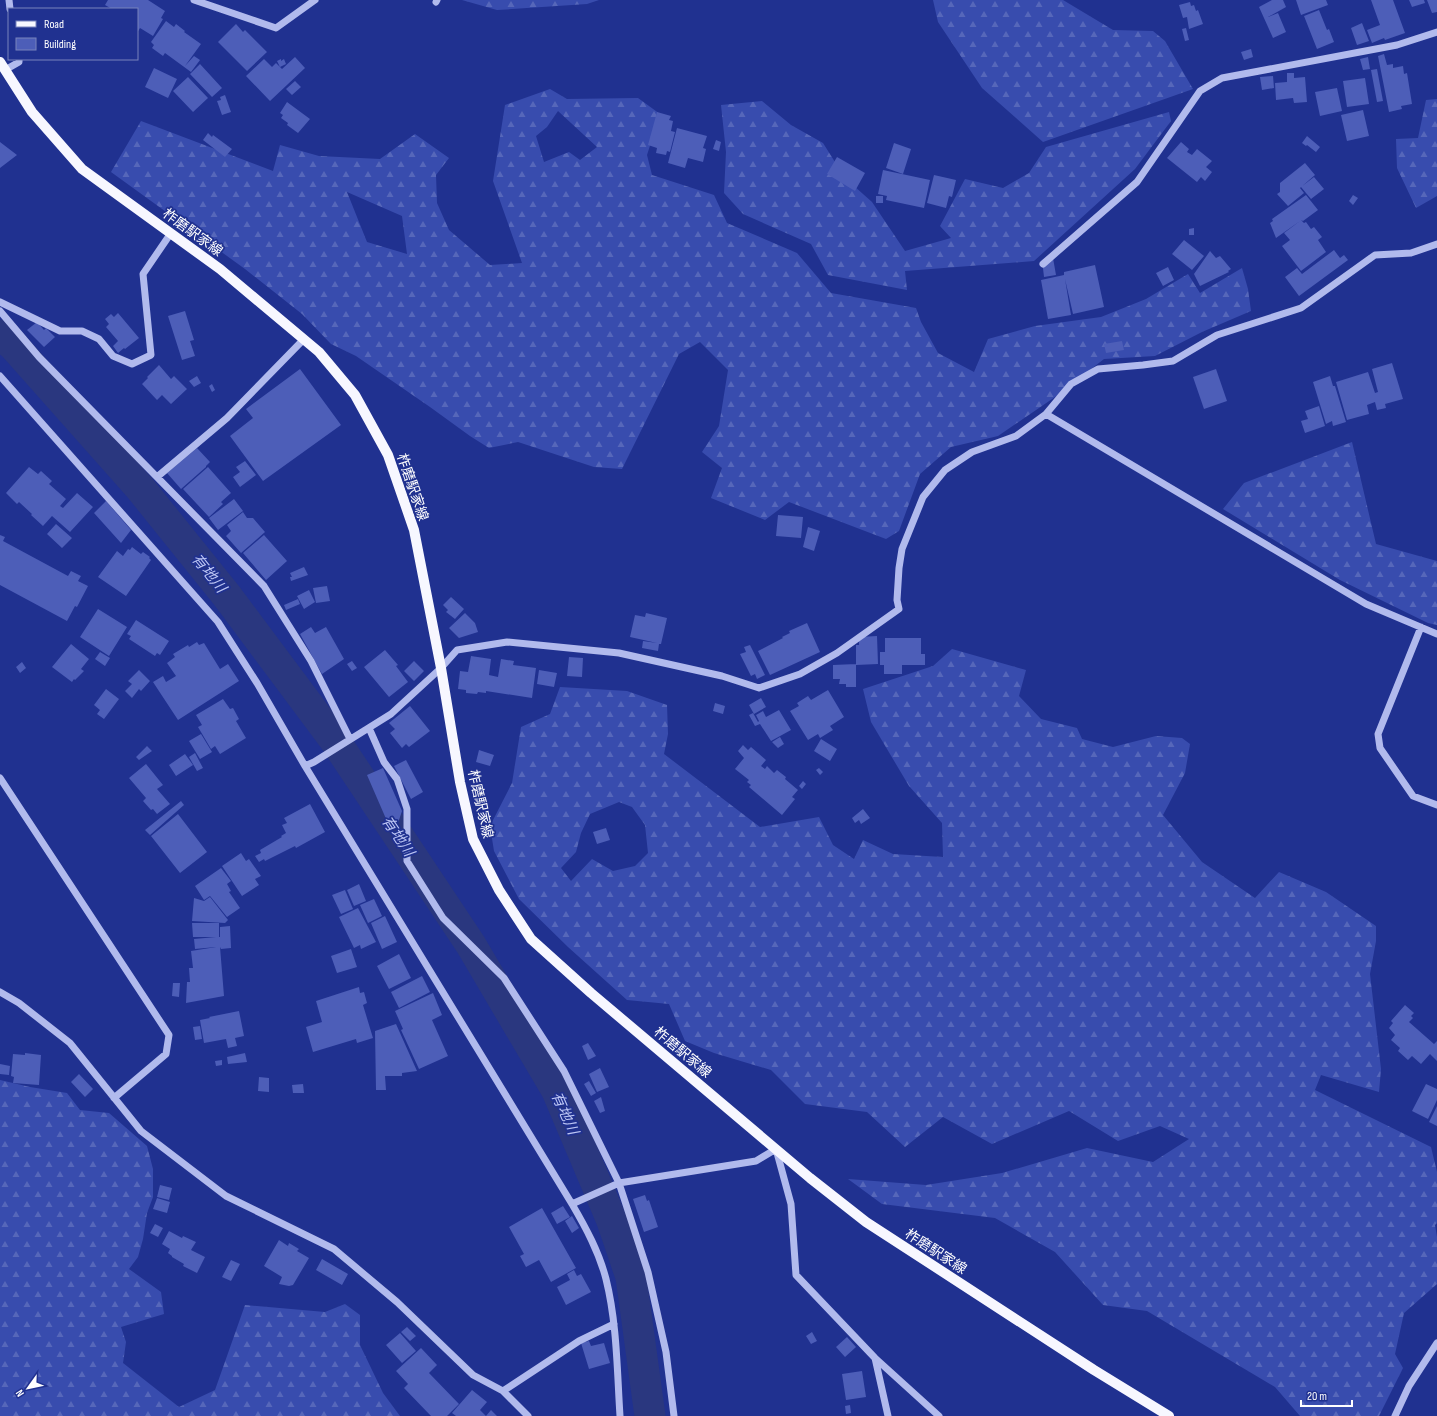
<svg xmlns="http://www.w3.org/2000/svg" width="1437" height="1416" viewBox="0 0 1437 1416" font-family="'Sofia Sans Condensed','Noto Sans JP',sans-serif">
  <defs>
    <pattern id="forest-firs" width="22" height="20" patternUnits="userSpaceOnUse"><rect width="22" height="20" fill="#384cae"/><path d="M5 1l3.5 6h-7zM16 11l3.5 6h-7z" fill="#5667ba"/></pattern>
  </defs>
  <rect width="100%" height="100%" fill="#203190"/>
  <!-- forest -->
  <path fill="url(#forest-firs)" fill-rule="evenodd" d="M462,0H599L587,4L497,10Z
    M933,0H1063L1113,30L1153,31L1165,41L1193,89L1043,142L982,88L938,22Z
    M550,89L567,99L638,98L660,114L647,155L652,175L714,195L727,223L797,253L831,293L916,308L921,322L938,353L974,372L988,339L1035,326L1101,317L1146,299L1188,274L1200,293L1242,268L1248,289L1251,311L1202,332L1155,356L1104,359L1055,397L998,436L951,447L920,474L899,531L886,539L789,502L765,520L711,498L722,468L702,452L719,426L728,370L700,342L679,354L622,469L594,467L518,442L489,448L470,436L430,407L356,356L331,344L302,314L245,269L111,172L141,121L273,171L280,145L319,156L380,159L415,134L449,158L436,175L437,203L449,230L490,265L522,263L493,181L505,105ZM558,111L597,147L580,160L569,152L544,162L536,136L547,127ZM347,192L402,216L407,254L367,242Z
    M1437,99V196L1416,208L1397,168L1396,139L1418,138L1426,100Z
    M762,101L791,125L823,143L845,178L872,202L905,251L951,238L940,226L965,179L1003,188L1029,173L1046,147L1169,112L1171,121L1135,169L1034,261L905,271L907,290L828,275L811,244L743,214L724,193L726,152L721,105Z
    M1352,442L1376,544L1437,561V625L1428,623L1340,580L1223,509L1244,483Z
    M952,649L1026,670L1019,696L1041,719L1077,728L1082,739L1113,747L1156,736L1182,738L1190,744L1185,773L1163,815L1202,862L1255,898L1279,872L1326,892L1376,926V941L1370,974L1381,1069L1379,1092L1321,1075L1315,1090L1431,1147L1437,1172V1223L1435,1225L1437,1237V1284L1404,1313L1395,1354L1403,1368L1379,1416H1300L1275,1387L1147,1311L1103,1305L1055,1252L995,1218L882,1204L848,1179L926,1185L1002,1173L1087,1148L1153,1162L1189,1139L1160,1126L1118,1141L1069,1111L992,1144L943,1117L905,1147L867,1112L805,1104L771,1070L714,1053L685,1041L669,1004L627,1000L568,947L519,899L494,851L490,826L512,783L521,727L550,714L560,687L627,691L667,705L668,734L664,754L760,827L819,817L833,845L854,859L863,840L893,854L943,857L942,823L909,786L871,722L863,689L933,666ZM619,802L632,807L645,825L648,853L635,866L613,871L592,859L571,881L561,868L576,852L581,833L590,814Z
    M0,1080L30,1087L67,1093L80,1110L109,1113L147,1146L153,1169V1197L147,1213L143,1239L138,1257L129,1269L161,1292L164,1314L121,1327L126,1342L123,1363L179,1407L215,1390L245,1305L325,1312L345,1304L360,1315V1345L383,1393L400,1416H0Z"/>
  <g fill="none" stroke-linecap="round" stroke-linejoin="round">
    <!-- river -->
    <path stroke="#2a377f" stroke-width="31" d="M0,335L13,345L140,488L227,596L336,742L471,945L557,1091L612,1221L631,1277L650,1416"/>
  </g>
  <!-- building -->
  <path fill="#4d5eb8" d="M108,0H148L165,11L161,18L163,19L153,36L140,28L137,33V9H112L105,5Z
    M1272,0H1283L1286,7L1268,17L1278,13L1286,32L1273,38L1259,7Z
    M1296,0H1326L1328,5L1301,15Z
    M1371,0H1393L1405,33L1385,40L1384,38L1372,43L1367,30L1380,25Z
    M1409,0H1424L1425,3L1412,7Z
    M1427,0H1437V12L1432,13Z
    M1190,2L1191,6L1194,5L1196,11L1198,10L1203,24L1189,29L1187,17L1183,18L1179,5Z
    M1319,10L1327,30L1329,29L1334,42L1317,49L1304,16Z
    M166,21L174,27L176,24L185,31L184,32L201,44L185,66L194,56L200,60L191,72L165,53L163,56L152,48L154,45L151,42Z
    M1362,23L1369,41L1357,45L1351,28Z
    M236,24L243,32L245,30L267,52L247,71L218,42Z
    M1186,28L1189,40L1185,41L1182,29Z
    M1251,49L1253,57L1244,60L1241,52Z
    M1384,54L1387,65L1393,64V68L1403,66L1404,74L1407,73L1412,104L1401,106L1402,109L1389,112L1378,56Z
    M295,57L305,68L270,101L246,76L264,59L272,67L276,63L280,67L277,61L281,59V61L284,59L286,64L280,67L282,69Z
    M1368,57L1370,69L1363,70L1360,59Z
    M200,64L222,88L212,97L190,74Z
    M154,68L177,79L168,98L145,87Z
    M1377,69L1383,101L1377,102L1371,70Z
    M1287,73H1294V78L1305,77L1307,102L1294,103L1293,98L1276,100L1275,83L1287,82Z
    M1273,76L1274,88L1262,90L1260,77Z
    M188,77L208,98L193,112L173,91Z
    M1365,78L1369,104L1347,107L1343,81Z
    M295,81L301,87L292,95L286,89Z
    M1337,88L1342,111L1320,116L1315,92Z
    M225,95L231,112L222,115L217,101L221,100L220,97Z
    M287,102L310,119L298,133L287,125L288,123L281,118L283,115L280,113Z
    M1363,110L1369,136L1347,141L1341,115Z
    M657,112L671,116L669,120L673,121L671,131L675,132L670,152L667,151L666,155L656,153L657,148L648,145Z
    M677,128L707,136L703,148L706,149L703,162L688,158L685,168L668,163Z
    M208,133L212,137L213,135L232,149L225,157L203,140Z
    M1307,136L1320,147L1316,152L1307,145L1306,146L1302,143Z
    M716,140L721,142L719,151L713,149Z
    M0,142L17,155L0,168Z
    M1181,142L1189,149L1187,152L1192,155L1197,149L1212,161L1206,167L1212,172L1205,181L1201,177L1197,182L1167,158Z
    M894,143L911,149L903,174L886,168Z
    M837,157L865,173L855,191L827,174Z
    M1305,163L1315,175L1300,188L1304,193L1288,206L1277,194L1280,192V183Z
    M883,170L930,180L924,208L886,200L887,196L878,194Z
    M934,175L956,180L952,197L949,196L946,208L927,203Z
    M1314,177L1324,189L1311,199L1301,187Z
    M1306,195L1318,210L1303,221L1301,220L1304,223L1306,222L1311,229L1314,227L1322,237L1318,240L1326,252L1301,271L1282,246L1290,240L1284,233L1300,221L1276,238L1270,223L1273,221L1272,219Z
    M1353,195L1358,198L1353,205L1349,201Z
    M876,196H883V203H876Z
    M1194,228V235H1189V229Z
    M1184,240L1204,256L1192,270L1172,254Z
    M1334,250L1340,258L1344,255L1348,260L1299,296L1285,277L1297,268L1302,274Z
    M1210,251L1216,258L1220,256L1231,269L1228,271L1229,272L1200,286L1194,274Z
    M1053,258L1056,275L1044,277L1042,260Z
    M1095,265L1104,307L1073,314L1065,279L1071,315L1048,319L1041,280L1064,275V272Z
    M1168,267L1174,280L1163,286L1156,273Z
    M185,311L194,340L190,341L195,356L182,360L168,316Z
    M118,313L139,338L125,349L124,348L118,353L113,346L118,341L106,327L109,324L105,319L111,314L114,317Z
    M37,322L44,330L46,328L55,337L44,347L27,330Z
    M1122,341L1124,350L1106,353L1104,344Z
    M1392,363L1403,399L1385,404L1386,408L1377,410L1375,402L1367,405L1369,414L1347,420L1336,382L1368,372L1375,393L1378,392L1372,369Z
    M159,365L171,379L174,376L187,389L171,404L162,395L157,400L142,384L148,378L147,377Z
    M300,369L341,425L263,481L230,436L253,418L246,409Z
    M1216,369L1227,401L1204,409L1193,377Z
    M197,376L201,383L194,387L189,381Z
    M1330,376L1333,386H1335L1346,422L1333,426L1332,421L1326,424L1313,382Z
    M212,384L215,390L212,392L209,386Z
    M1319,406L1325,426L1305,433L1301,421L1308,419L1305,411Z
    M197,448L210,462L206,466V467L181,489L167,473Z
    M245,461L256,475L240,487L233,477L240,472L236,467Z
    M29,467L38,474L41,471L52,481L49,484L66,499L60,506L63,508L77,493L93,507L70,532L52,516L43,526L31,515L32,514L19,502L17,504L6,493Z
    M208,467L231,493L221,502L223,504L209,517L183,489Z
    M234,499L243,511L218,530L209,518Z
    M106,501L131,530L121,543L94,513Z
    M243,512L247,518H253L265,532L241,553L226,536L231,531L227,525Z
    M778,515L803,517L801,538L776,536Z
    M56,524L72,538L62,548L47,534Z
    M808,527L820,531L814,551L803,547Z
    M0,535L5,537L3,541L68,576L71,571L81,576L78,581L88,586L77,607L75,606L67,621L0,585Z
    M264,535L287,561L266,580L243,553Z
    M132,547L141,554L143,552L150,557L149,558L151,560L126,596L98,577L117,551L123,556L128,549L130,550Z
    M304,567L308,575L291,581L290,577H292L290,573Z
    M327,586L330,601L316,603L313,588Z
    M309,590L315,602L304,609L297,596Z
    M451,597L464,609L455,619L446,612L448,610L443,605Z
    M298,599L300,604L286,610L284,605Z
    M98,609L127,627L109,656L80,637Z
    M465,613L475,623L478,632L459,638L449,628Z
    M646,613L667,618L661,644H659L658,651L642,648L643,641L657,643L630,637L635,615L645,617Z
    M136,620L169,641L160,655L157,653L155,656L129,639L131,636L127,634Z
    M807,623L820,652L770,675L758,651L783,638L782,637L790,633L789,631Z
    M311,627L315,633L326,627L344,659L322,674L300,634Z
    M877,636L878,664L856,665V645H859V637Z
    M885,638H921V654H925V665H902V674H884V665H880V652H885Z
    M197,642L199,645L204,643L220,669L228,664L239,681L178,720L153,682L163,676L166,682L176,676L167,663L175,657L173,654L188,645L189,647Z
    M71,644L89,659L81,669L84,671L75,680L74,679L72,682L52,667Z
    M750,645L765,675L757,679L755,674L751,676L740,654L746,652L744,647Z
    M385,650L398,665L396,666L408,682L389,697L364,667Z
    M100,652L110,658L105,666L95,659Z
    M471,656L491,659L489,675L498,677L501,659L514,661L513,665L536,668L532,698L486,691V693L478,692L477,694L466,693V690L458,689L460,671L468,672Z
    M569,657L583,658L582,677L567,676Z
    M352,661L357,668L352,671L347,664Z
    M414,661L424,671L414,681L404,671Z
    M22,662L26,668L20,673L16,667Z
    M856,664V687H846V684H839L840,679H833V665Z
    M139,670L150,681L141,691L139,689L132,698L125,691L132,684L128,681Z
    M539,670L557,673L554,687L537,684Z
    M106,689L119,699L104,719L97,714L100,710L94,705Z
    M828,690L844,717L830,726L833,730L820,738L818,734L808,740L790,711L799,706L797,703L808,696L811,700Z
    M761,698L766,707L754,714L749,705Z
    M223,699L230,709L233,708L239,719L236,721L246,738L220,754L215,746L211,749L198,727L202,725L196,715Z
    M715,703L725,706L723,714L713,711Z
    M410,706L430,731L409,747L406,744L402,748L390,733L395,729L389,723Z
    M779,710L791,730L771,741L760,724L755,726L749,715L753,713L758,722L759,721L756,715L763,711L766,717Z
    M201,734L212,752L200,759L189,741Z
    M780,737L784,744L778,748L772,742Z
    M821,739L837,749L830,761L814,751Z
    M743,745L748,750L751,747L766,760L761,766L765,769L767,766L774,773L777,770L786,777L785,779L798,790L792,797L795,799L782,815L749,787L751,785L747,782L749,780L735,769L744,758L738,751Z
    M147,746L152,751L139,760L136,757Z
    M479,750L494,755L490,766L476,762Z
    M195,753L203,768L197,771L189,757Z
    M185,754L193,765L176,776L169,765Z
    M406,760L423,792L411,799L394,766Z
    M146,764L163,785L157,789L170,804L157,814L153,809L151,810L143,801L146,798L129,778Z
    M383,768L402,811L397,826L390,828L367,775Z
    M819,768L823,772L820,775L816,770Z
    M803,781L806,784L802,789L799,786Z
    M181,801L184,805L150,835L145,830Z
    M310,804L325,832L296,848L295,846L265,861L264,859L259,862L255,856L261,853L260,850L282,837L281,836L286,833L282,825L287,823L284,818Z
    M863,809L870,818L861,824L859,820L855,823L852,818Z
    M178,814L207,852L180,873L151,836Z
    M606,828L610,840L597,844L593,832Z
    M241,853L246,861L249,859L261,876L255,879L259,885L242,896L222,866Z
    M221,868L231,881L227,884L231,891L229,892L240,908L227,917L210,896L204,900L195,886Z
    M359,884L366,901L354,906L347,890Z
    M345,890L353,909L341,914L332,895Z
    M210,897L228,920L225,923L192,921L194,898L204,901Z
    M374,899L382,916L368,923L360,905Z
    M358,908L376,942L361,949L360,945L354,948L339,917Z
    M385,916L397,942L382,949L371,923Z
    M192,923H219V937H220V927L230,926L231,948L221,949L220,947L224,996L186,1003L187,982H190L189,968H193L191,951L216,947L195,949L194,939L216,937H193Z
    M351,949L357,967L337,973L331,956Z
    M399,954L411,978L389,989L377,966Z
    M422,976L430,992L399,1008L391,992Z
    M173,983H180L179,997L172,996Z
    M359,987L360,993L364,992L367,1003L363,1005L373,1038L357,1043L356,1039L313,1052L306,1027L322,1022L316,1001Z
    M433,993L442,1015L432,1020L448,1056L419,1069L401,1030L403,1029L395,1011Z
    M1405,1005L1414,1013L1411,1016L1413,1018L1409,1022L1434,1044L1437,1041V1061L1430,1054L1421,1064L1412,1056L1408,1060L1398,1051L1400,1048L1391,1040L1395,1035L1389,1028L1393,1023L1391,1021Z
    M239,1011L244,1036L235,1038L237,1046L228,1048L226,1039L204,1043L200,1020L210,1018L209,1017Z
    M396,1024L417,1071L402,1073V1076H385L386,1090H376L375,1031Z
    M200,1026L202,1039L195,1040L193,1027Z
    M588,1043L596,1056L588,1060L582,1046Z
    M25,1053L41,1055L39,1085L13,1083L14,1077L11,1076L13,1054L25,1055Z
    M245,1053L247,1062L228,1064L227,1057Z
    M222,1060V1065L216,1066L215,1061Z
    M0,1064L10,1066L9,1075L0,1074Z
    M600,1068L609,1087L597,1092L589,1074Z
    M79,1074L93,1089L85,1097L71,1082Z
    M259,1077L269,1078V1092L258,1091Z
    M589,1081L596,1093L591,1096L584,1084Z
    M303,1084L304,1093H293L292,1085Z
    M1426,1084L1437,1089V1100L1428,1119L1412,1111Z
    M601,1097L605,1111L600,1113L594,1101Z
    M1437,1106V1126L1429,1122Z
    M160,1185L172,1188L169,1200L157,1197Z
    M645,1195L647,1201L649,1200L658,1227L644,1232L633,1199Z
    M157,1198L170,1202L167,1213L153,1209Z
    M563,1206L570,1217L557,1224L551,1213Z
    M542,1208L576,1268L551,1282L539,1260L526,1267L520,1256L524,1254L509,1227Z
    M572,1216L579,1228L572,1233L565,1221Z
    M155,1224L163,1228L158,1237L150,1233Z
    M169,1231L182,1238L183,1236L196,1242L191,1250L205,1257L197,1273L183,1266L184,1264L172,1257V1256L168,1253L170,1249L162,1244Z
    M279,1240L288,1246L289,1243L299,1249L297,1251L309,1258L293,1285L289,1286L279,1284L282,1277L264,1266Z
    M322,1259L348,1274L342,1285L316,1270Z
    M231,1260L240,1264L231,1281L222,1277Z
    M574,1270L577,1276L581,1274L591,1292L566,1305L557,1287L570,1280L567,1274Z
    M407,1327L416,1336L410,1341L401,1332Z
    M812,1332L817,1341L811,1344L806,1336Z
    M400,1333L416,1351L402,1363L386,1345Z
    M847,1337L856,1347L845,1357L836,1347Z
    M589,1341L591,1346L604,1343L610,1363L589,1369L581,1343Z
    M421,1348L437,1365L429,1373L459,1404L447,1416H431L404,1388L408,1384L396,1371Z
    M862,1371L866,1397L846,1400L842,1374Z
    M472,1390L487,1402L480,1410L486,1416L491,1410L497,1416H456L452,1413Z
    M850,1405L851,1413L846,1414L845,1406Z"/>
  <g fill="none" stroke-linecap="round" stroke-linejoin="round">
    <!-- minor -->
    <path stroke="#b1baed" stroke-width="7" d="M9,0L10,9
      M194,0L276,28L315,0
      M436,2L437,0
      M5,70L19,62V59
      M1043,264L1137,182L1200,91L1222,78L1397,45L1437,32
      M0,302L60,331H82L99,339L113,356L132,364L151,355L143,274L171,233
      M0,311L39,357L264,586L311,661L350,739
      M0,376L218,622L257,683L305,766L572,1204C586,1228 599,1252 606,1279C617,1323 617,1370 620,1416
      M1046,414L1366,604L1437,634
      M157,477L227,418L304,339
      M1421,627L1378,734L1380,748L1413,796L1437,805
      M369,728L384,762L397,779L407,809V861L443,918L504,978L564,1071L619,1183L648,1272L666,1352L674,1416
      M305,766L314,762L391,714L441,668L457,650L507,642L619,653L722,676L759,688L800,674L837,653L899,609L897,600L899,568L902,549L923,497L945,470L972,452L1016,436L1046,414L1071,384L1098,369L1143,365L1173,361L1217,335L1301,308L1375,255L1411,253L1437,244
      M0,778L169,1035L166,1054L114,1098
      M0,992L19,1003L70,1043L141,1131L226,1196L334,1249L397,1302L473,1375L503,1391L528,1416
      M572,1204L619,1183L756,1161L776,1149L791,1204L796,1275L875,1358L939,1416
      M875,1358L888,1416
      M503,1391L579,1341L614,1324
      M1395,1416L1409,1386L1437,1343"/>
    <!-- major -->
    <path stroke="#f7f7ff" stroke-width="10" d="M0,62L32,112L82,169L220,269L319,352L355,395L388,455L414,530L441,668L460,782L473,839L499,890L531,939L591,993L810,1178L866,1222L1094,1370L1169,1416"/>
  </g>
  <g text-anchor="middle" stroke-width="3.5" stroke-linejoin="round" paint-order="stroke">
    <!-- street labels -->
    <g font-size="14" fill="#fff" stroke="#203190">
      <text transform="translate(193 232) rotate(36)" y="5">柞磨駅家線</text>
      <text transform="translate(413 487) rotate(71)" y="5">柞磨駅家線</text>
      <text transform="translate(481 804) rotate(77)" y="5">柞磨駅家線</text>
      <text transform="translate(683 1052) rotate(40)" y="5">柞磨駅家線</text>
      <text transform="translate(936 1251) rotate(33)" y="5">柞磨駅家線</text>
    </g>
    <!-- water labels -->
    <g font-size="15" font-style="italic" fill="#bdc6f4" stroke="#203190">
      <text transform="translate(209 573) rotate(51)" y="5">有地川</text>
      <text transform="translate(398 836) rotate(56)" y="5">有地川</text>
      <text transform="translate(565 1113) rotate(66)" y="5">有地川</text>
    </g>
  </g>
  <!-- legend -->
  <rect x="8" y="8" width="130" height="52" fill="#203190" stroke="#7983bc"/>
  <rect x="16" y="21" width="20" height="6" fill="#f7f7ff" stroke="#7983bc"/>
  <text x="44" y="28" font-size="12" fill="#ffffff">Road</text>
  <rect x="16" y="38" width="20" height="12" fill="#4d5eb8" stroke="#7983bc"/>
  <text x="44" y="48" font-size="12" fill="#ffffff">Building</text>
  <!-- north arrow -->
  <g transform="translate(28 1388) rotate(237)" stroke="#203190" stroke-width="3" paint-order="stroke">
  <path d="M0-3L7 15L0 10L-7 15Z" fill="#ffffff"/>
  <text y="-6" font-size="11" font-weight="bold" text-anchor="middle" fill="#ffffff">N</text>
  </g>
  <!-- scale -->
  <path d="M1301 1400v6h51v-6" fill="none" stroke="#ffffff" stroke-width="2"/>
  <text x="1307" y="1400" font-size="12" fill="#ffffff" stroke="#203190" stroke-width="3" paint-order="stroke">20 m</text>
</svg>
